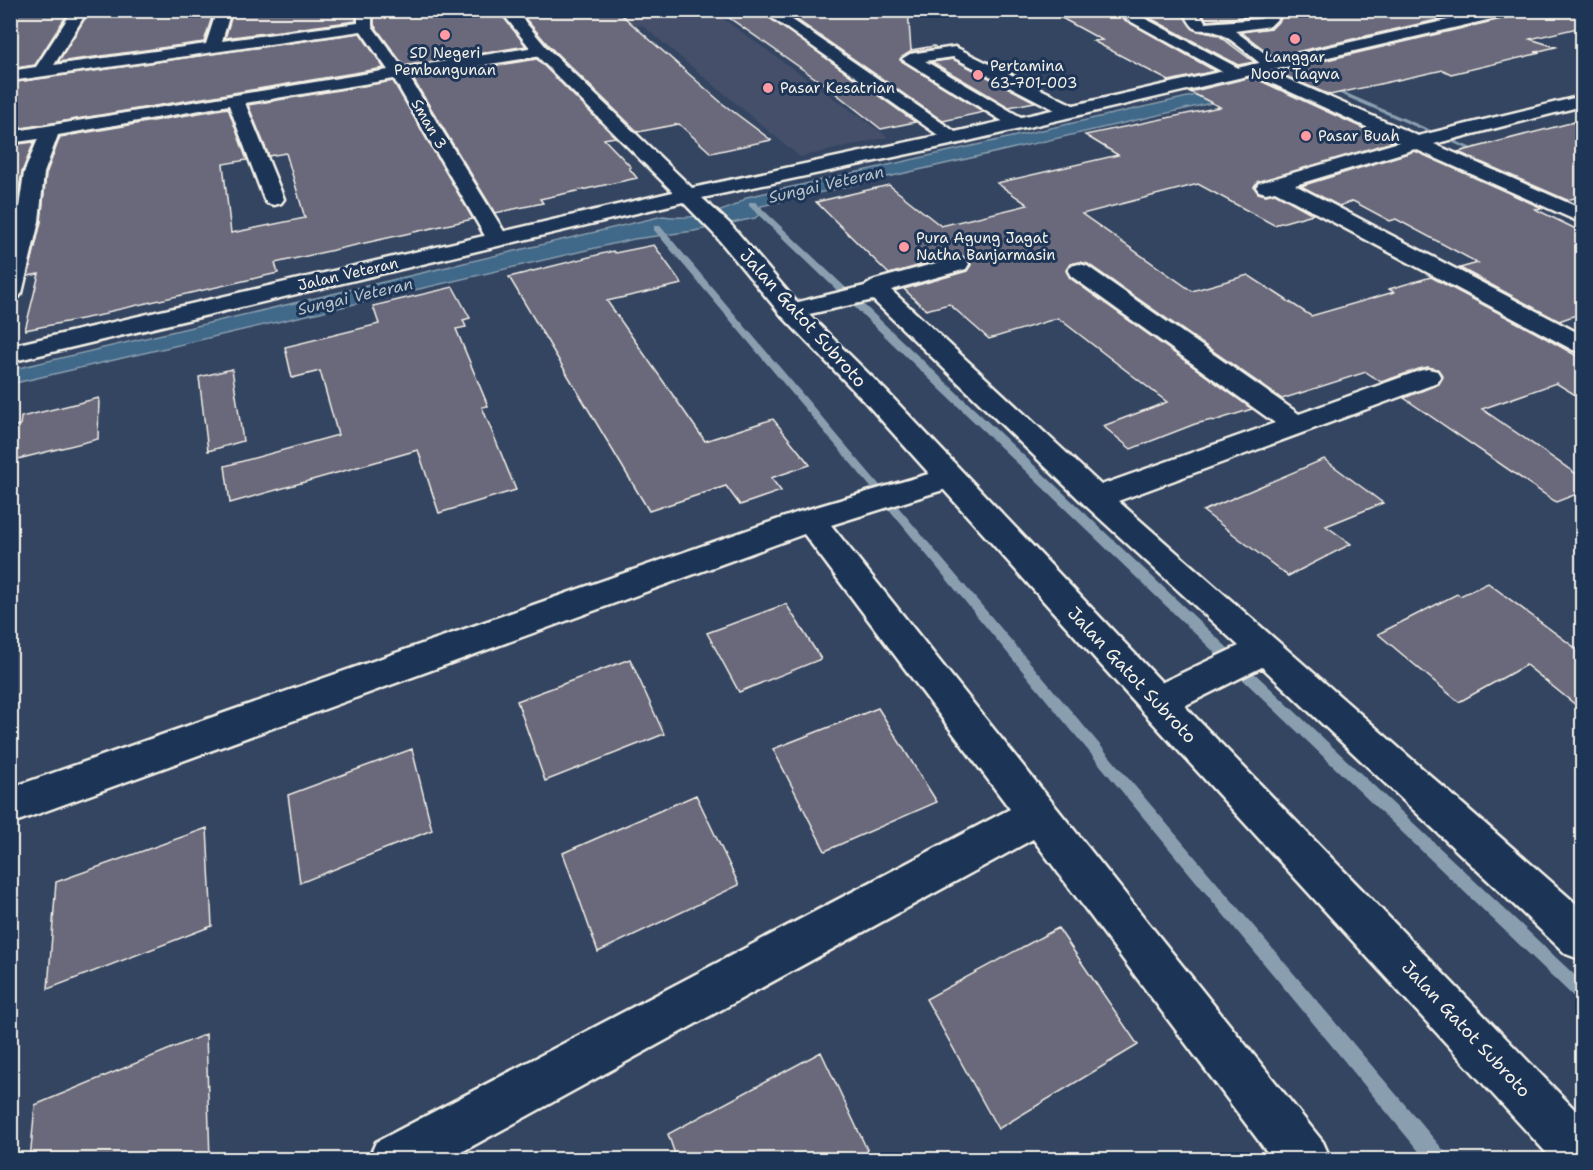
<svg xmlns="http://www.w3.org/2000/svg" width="1593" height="1170" viewBox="0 0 1593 1170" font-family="'Shantell Sans',sans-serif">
  <rect width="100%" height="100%" fill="#344562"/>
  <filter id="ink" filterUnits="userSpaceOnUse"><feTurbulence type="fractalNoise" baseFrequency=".0167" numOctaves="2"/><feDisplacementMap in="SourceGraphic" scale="12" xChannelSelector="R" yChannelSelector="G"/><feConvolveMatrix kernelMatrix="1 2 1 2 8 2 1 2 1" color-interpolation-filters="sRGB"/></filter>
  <g filter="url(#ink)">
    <!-- built -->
    <path fill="#44506a" d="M602,11H686L698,19L719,16L888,137L800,157L642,25L558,39Z"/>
    <!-- water -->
    <path fill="#416889" stroke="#899faf" stroke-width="1.5" d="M1567,11H1582L1312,80L761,206V213L755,218L694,231L634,239L11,384L10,370L663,216C687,220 728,214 747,197Z"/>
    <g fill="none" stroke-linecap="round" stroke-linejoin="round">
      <!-- stream -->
      <path fill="#899faf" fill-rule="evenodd" d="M1326,86H1330L1488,155L1483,156L1326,88Z
        M749,202H755L1582,982V1001L1576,999L749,206Z
        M654,226H660L1446,1153L1448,1160H1426L859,473L654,230Z"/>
    </g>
    <!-- building -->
    <path fill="#6a697b" stroke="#f4f1e8" stroke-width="1.5" d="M10,10H70L35,65L10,69Z
      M90,10H195L193,17L213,14L204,42L58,62Z
      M244,10H356V21L225,38L233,12Z
      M374,10H498L526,46L404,66L374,25Z
      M518,10H616L723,104L771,140L711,153L679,124L638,132L549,46Z
      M718,10H759L915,122L881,129L825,85Z
      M783,10H908L911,50L934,46L937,48L910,52L900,60L984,112L943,121Z
      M1047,10H1108L1215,71L1169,81L1093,41L1102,40Z
      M1135,10H1181L1194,30L1218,35L1254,62L1238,65Z
      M1200,10H1262L1263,15L1207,21Z
      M1280,10H1480L1274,57L1241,32L1272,28L1281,19Z
      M1522,10H1582V27L1530,39L1556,47L1535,52L1540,53L1451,74L1443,70L1330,95L1276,72L1514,16Z
      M360,33L384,68L10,130V83Z
      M537,59L615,137L604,139L631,167L629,168L637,178L540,199L543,203L495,213L413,79Z
      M953,59L1035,102L1009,107L932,62Z
      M1252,77L1393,142L1257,182L1254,187L1258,193L1266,195L1275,193L1313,214L1274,225L1198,184L1082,214L1192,291L1248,275L1311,316L1394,292L1389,289L1431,277L1542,336L1582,359V399L1556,383L1482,409L1582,478V492L1556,502L1404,398L1439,384L1443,376L1437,369L1428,367L1419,369L1381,382L1366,372L1282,399L1088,264L1080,262L1070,264L1066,270L1070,278L1252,409L1214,421L1212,420L1195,424L1131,449L1103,426L1167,402L1058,318L989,339L949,304L926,310L904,289L967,271L971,265L968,258L957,255L889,274L816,202L889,185L941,226L1028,205L997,183L1118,155L1085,135L1220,107L1190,92Z
      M393,81L473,219L275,263L278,273L107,312V314L25,330L39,274L28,276L41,222L46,174L60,137L228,108L247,160L223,164L231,233L305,218L286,153L269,156L248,105Z
      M1582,120V196L1567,200L1458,152Z
      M34,142L22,172L10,236V145Z
      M1415,151L1542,208L1535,209L1582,232V313L1559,321L1460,268L1478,263L1396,219L1390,221L1353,201L1339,206L1301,186Z
      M654,245L682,284L607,301L705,441L773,419L810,465L771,478L781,491L740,505L726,486L649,511L509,277L613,251L615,253Z
      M453,287L470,318L463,320L466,327L456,329L488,406L482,407L516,490L439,513L418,450L230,503L225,466L338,435L320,371L292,378L285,347L379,324L373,306Z
      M232,369L243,441L208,451L199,377Z
      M99,398L98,439L10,461V427L20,425L21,417Z
      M1324,459L1383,503L1326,526L1351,544L1288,576L1203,511Z
      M1488,583L1582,653V710L1526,665L1459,702L1378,634L1457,594L1460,596Z
      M786,604L821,659L739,692L707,633Z
      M630,659L664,734L545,781L517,701Z
      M878,708L937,802L825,851L773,749Z
      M412,749L432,830L300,883L288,795Z
      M696,795L739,885L598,952L563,853Z
      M207,828L212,926L48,989L56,882Z
      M1058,928L1138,1045L998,1129L926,999Z
      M206,1034L210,1160H30L35,1105Z
      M821,1052L872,1160H677L668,1134Z"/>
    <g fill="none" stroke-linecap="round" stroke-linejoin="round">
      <defs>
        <path id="minor" d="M73,10H88L54,65L206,44L217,10H231L222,41L358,23V10H372V26L403,68L541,46L547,48L549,51L541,56L409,77L508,238L505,243L497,245L489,243L394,79L245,103L284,199L281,203L274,205L267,203L264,199L229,105L58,135L44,173L39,221L22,293L18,298L10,300V247L17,221L24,173L38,139L10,143V132L388,70L361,31L10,81V71L36,67Z
          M761,10H778L964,138L962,142H948Z
          M1110,10H1129L1242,70L1244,73L1236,78L1230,76Z
          M1183,10H1197L1206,23L1261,19L1265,16L1264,10H1278L1279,17L1270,26L1235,31L1279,64L1271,69L1265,67C1251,57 1236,41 1219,33C1199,23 1198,42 1183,10Z
          M955,47L1077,107L1080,111L1077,115H1065L953,57L925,61L1024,119L1027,123L1024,127H1012L902,59L910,54Z
          M1253,64L1418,136L1582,96V106L1434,144L1582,209V223L1415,149L1295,185L1582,335V352L1573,350L1275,191L1266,193L1259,191L1256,187L1259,183L1399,142L1247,72L1245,69L1247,66Z
          M958,257L966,259L969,264L966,269L891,290L1101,485L1275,423L1071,276L1068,271L1071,266L1079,264L1087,266L1299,414L1419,371L1428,369L1437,371L1441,377L1437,383L1118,501L1582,909V960L1566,954L1262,667L1170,713L1157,717L1144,713L1139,702L1144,691L1239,646L1085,505L873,300L791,318L782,316L779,311L782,306L865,286L875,280Z
          M949,468L959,471L964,478L959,485L831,525L1323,1142L1331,1160H1273L1033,839L447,1160H368L376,1142L1010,809L804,534L10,824V788L799,512Z"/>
        <path id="major" d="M500,10H515L547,48L692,188L955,132L1492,10H1520L1513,14L955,144L702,198L731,225L800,306L886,391L1170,691L1582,1117V1160H1553L1144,713L866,403L782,316L715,235L683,202L10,362V346L673,192L535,54Z"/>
      </defs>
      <!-- minor casing -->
      <use href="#minor" stroke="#f4f1e8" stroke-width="5"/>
      <!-- major casing -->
      <use href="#major" stroke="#f4f1e8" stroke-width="5"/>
      <!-- minor -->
      <use href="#minor" fill="#1d3557" fill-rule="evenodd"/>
      <!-- major -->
      <use href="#major" fill="#1d3557" fill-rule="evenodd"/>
    </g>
  </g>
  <!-- markers -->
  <g fill="#ff9aa2" stroke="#1d3557" stroke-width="2">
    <circle cx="445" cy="35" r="6"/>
    <circle cx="1295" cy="39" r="6"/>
    <circle cx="978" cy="75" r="6"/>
    <circle cx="768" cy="88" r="6"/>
    <circle cx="1306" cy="136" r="6"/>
    <circle cx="904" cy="247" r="6"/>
  </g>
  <g text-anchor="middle" stroke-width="6" stroke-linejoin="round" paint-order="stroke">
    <!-- far-poi labels -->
    <g font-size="15" fill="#f4f1e8" stroke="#1d3557" text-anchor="start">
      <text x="445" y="58" text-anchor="middle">SD Negeri<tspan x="445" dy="17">Pembangunan</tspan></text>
      <text x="1295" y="62" text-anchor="middle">Langgar<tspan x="1295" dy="17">Noor Taqwa</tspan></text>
      <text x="990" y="71">Pertamina<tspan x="990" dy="17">63-701-003</tspan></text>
      <text x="780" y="93">Pasar Kesatrian</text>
      <text x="1318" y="141">Pasar Buah</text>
      <text x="916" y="243">Pura Agung Jagat<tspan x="916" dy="17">Natha Banjarmasin</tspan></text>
    </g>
    <!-- far-street labels -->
    <g font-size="15" fill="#f4f1e8" stroke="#1d3557">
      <text transform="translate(429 124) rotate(60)" y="5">Sman 3</text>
      <text transform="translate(348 274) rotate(-13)" y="5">Jalan Veteran</text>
    </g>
    <!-- far-water labels -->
    <g font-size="16" font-style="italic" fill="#b5c1c7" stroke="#1d3557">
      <text transform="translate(826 184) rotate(-13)" y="6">Sungai Veteran</text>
      <text transform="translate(355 296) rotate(-13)" y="6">Sungai Veteran</text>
    </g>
    <!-- street labels -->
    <g font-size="18" fill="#f4f1e8" stroke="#1d3557">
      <text transform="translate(803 318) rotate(48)" y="6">Jalan Gatot Subroto</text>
      <text transform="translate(1132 675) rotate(47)" y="6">Jalan Gatot Subroto</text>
      <text transform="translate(1466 1029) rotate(47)" y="6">Jalan Gatot Subroto</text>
    </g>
  </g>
  <!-- margin -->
  <rect width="1593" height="1170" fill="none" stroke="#1d3557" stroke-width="36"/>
  <rect x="18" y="18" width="1557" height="1134" fill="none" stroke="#f4f1e8" stroke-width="2" filter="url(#ink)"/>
</svg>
